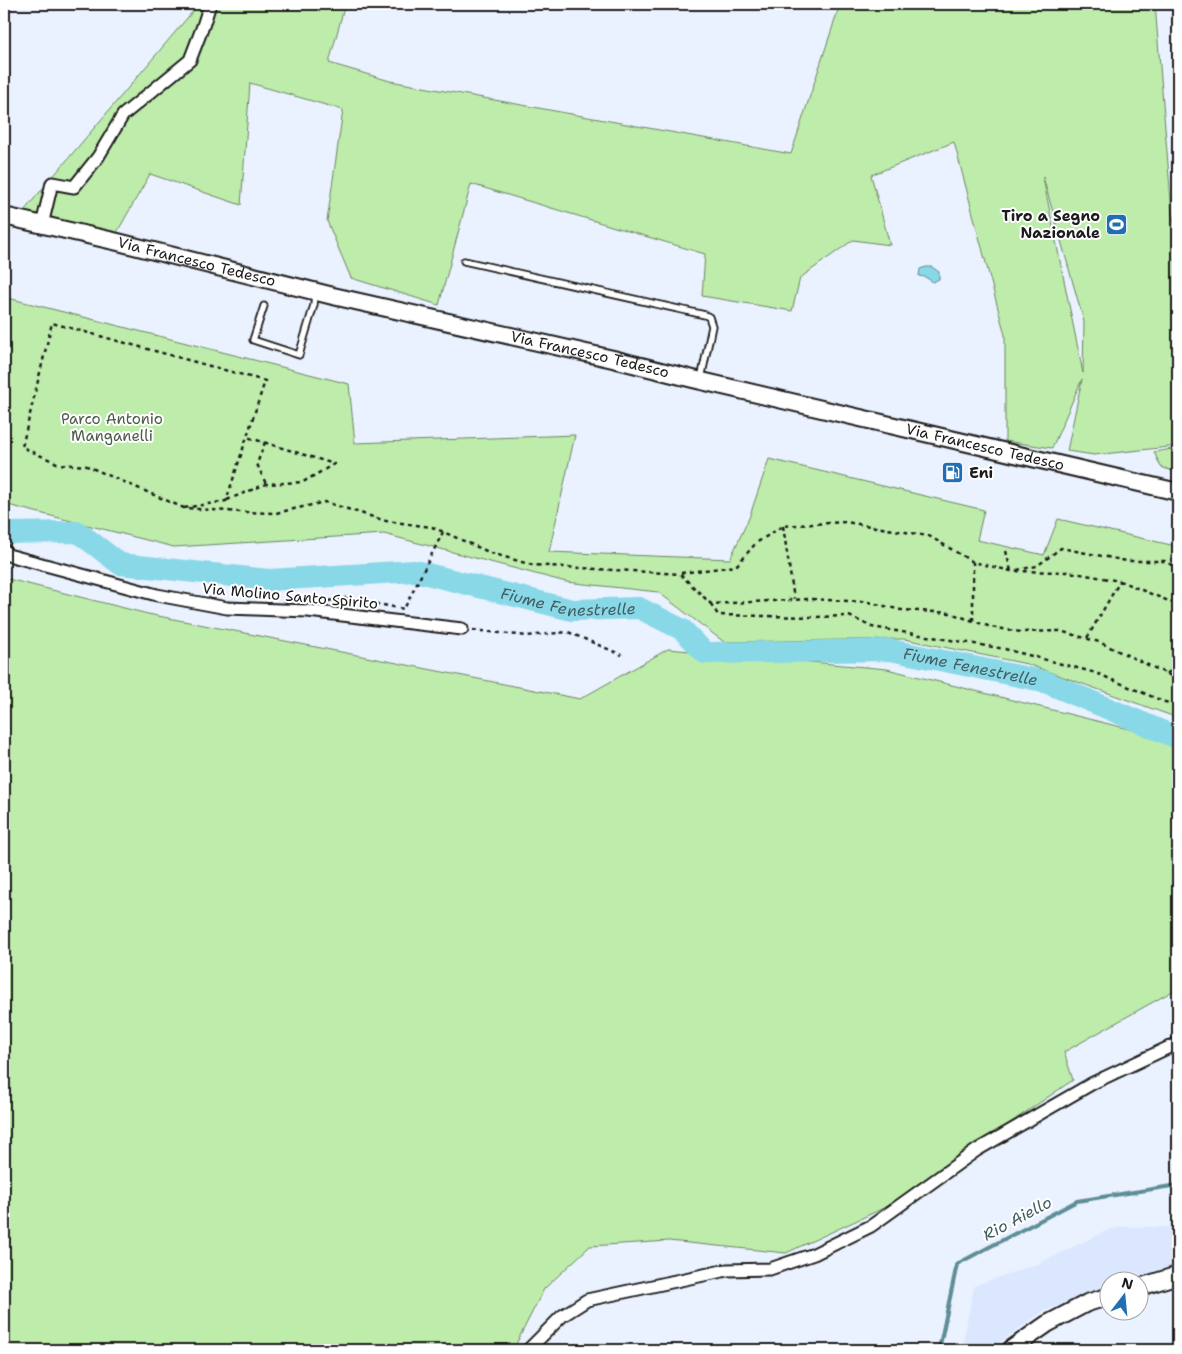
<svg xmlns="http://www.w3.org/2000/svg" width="1182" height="1354" viewBox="0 0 1182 1354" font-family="'Shantell Sans',sans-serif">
  <rect width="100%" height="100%" fill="#eaf1ff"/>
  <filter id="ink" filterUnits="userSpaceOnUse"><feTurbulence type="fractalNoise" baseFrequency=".02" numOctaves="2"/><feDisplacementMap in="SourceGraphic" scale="10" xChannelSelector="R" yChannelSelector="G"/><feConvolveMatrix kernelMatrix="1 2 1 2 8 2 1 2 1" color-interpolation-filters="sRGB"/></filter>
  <g filter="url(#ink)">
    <!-- built -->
    <path fill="#dbe7ff" d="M1178,1220V1264L1128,1281L1110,1282L1109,1288L1043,1311L990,1350H965L963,1343L974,1286L1040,1263L1104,1232L1120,1227H1169Z"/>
    <!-- green -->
    <path fill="#bdecab" stroke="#6c8464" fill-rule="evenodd" d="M199,4H345L329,63L390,81L791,154L840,4H1155L1172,214L1178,237V446L1094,455L1067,451L1082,379L1052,448L1005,441V335L954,142L871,175L890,245L853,240L800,278L792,311L702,296L705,254L471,184L439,305L351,278L327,221L343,110L250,83L241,205L150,174L116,234L23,212ZM1043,177L1084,322L1083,373L1043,178Z
      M4,297L349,384L355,443L575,435L549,552L730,559L749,518L769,459L984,510L977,540L1044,555L1058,519L1171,545L1178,550V718L1027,664L904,639L724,642L658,592L566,582L384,534L174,547L4,504Z
      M1178,448V473L1161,467L1154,452Z
      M4,578L148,614L580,699L668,649L887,669L1133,730L1178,736V988L1064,1052L1073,1080L888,1206L786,1253L669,1241L590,1246L544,1289L513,1350H4Z"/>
    <!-- water -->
    <path fill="#89d8e7" stroke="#5d8d96" d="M926,267H932L939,272V279L933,282L925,277L919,276L920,269Z"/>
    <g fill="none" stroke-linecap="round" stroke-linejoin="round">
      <!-- stream -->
      <path stroke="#5d8d96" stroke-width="4" d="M935,1350L940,1345L957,1264L1077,1201L1178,1185"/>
      <!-- river -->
      <path stroke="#89d8e7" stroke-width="22" id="s1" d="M4,533L78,532L120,564L269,580L415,571L572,610L639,608L683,630L705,653L890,650L1043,681L1178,738"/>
      <defs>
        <path id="lane" d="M464,261L705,315L709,317L712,326L701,379
          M264,306L253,340L299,355L314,305L315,293"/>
        <path id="street" d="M42,225L52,183L74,187L98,157L123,115L190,60L203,26L210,4
          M4,550L8,555L157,595L227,608L308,611L462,629
          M528,1350L562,1316L587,1300L727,1270L770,1269L814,1254L871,1226L977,1150L1093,1083L1178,1043"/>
        <g id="secondary">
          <path id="s2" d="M4,216L118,242L333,296L613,359L693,379L1178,492"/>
          <path d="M1140,1287L1178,1275"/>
          <path d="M1010,1350L1047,1324L1087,1303L1110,1296"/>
        </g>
      </defs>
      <!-- lane casing -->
      <use href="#lane" stroke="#1c1c1c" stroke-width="9"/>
      <!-- street casing -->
      <use href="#street" stroke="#1c1c1c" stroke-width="15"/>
      <!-- secondary casing -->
      <use href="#secondary" stroke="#1c1c1c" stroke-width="20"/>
      <!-- path -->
      <path stroke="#1c1c1c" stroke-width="2.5" stroke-dasharray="4 4" stroke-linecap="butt" d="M265,442L257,464L266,484
        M227,500L266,484L303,482L334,464L247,437
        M184,508L226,501L265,381L52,323L22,447L59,464L87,466L184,508L241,512L276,513L325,502L386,521L432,527L491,553L532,565L680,574L711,604L810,599L868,602L901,610L950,613L991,627L1021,632L1060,631L1099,642L1178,679
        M783,526L794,599
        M1006,551L1011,571
        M1017,570L1037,566L1061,548L1127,561H1165L1178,569
        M681,573L736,566L756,543L783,526L846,522L929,536L973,562L1011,571L1069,572L1120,581L1178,605
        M328,601L345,598L404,609L443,532
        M711,604L718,615L813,617L849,616L872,627L1005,649L1096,673L1165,702L1178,704
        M973,621V562
        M473,630L527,636L568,632L622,655
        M1087,638L1120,581
        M1167,674L1178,663"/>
      <!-- lane -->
      <use href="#lane" stroke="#fff" stroke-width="5.5"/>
      <!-- street -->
      <use href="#street" stroke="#fff" stroke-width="11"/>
      <!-- secondary -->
      <use href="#secondary" stroke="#fff" stroke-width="16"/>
    </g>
  </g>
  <!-- icons -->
  <defs>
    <symbol id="stadium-square" viewBox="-11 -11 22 22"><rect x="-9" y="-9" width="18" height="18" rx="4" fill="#1f6fb2" stroke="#fff"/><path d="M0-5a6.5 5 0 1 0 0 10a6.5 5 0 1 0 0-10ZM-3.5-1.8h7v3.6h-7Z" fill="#fff"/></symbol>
    <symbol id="fuel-square" viewBox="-11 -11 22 22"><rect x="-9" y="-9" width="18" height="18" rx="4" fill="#1f6fb2" stroke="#fff"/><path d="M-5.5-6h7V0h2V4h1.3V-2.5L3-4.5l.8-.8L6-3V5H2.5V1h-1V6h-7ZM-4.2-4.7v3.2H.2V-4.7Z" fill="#fff"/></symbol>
  </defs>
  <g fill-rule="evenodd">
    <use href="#stadium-square" x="1104" y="212" width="25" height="25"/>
    <use href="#fuel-square" x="940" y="460" width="25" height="25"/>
  </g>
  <g text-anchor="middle" stroke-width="4" stroke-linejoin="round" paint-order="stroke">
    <!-- poi labels -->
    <g font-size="15" font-weight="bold" fill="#1c1c1c" stroke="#fff" text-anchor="end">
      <text x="1100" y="221">Tiro a Segno<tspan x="1100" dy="17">Nazionale</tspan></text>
      <text x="969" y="478" text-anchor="start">Eni</text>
    </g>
    <!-- street labels -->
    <g font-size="15" fill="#1c1c1c" stroke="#fff">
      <text dy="5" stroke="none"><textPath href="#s2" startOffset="198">Via Francesco Tedesco</textPath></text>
      <text dy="5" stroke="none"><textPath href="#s2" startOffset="602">Via Francesco Tedesco</textPath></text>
      <text dy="5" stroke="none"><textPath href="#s2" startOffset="1008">Via Francesco Tedesco</textPath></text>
      <text transform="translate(290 596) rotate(5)" y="5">Via Molino Santo Spirito</text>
    </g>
    <!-- park labels -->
    <g font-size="15" fill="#4c5a47" stroke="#fff">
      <text x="112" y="424">Parco Antonio<tspan x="112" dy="17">Manganelli</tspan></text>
    </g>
    <!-- water labels -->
    <g font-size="16" font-style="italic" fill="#425e63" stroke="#fff">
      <text dy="6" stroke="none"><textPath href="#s1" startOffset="580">Fiume Fenestrelle</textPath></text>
      <text dy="6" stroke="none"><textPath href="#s1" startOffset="1000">Fiume Fenestrelle</textPath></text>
      <text transform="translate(1017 1218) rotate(-28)" y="6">Rio Aiello</text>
    </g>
  </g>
  <!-- margin -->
  <rect width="1182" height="1354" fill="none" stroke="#fff" stroke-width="20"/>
  <rect x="10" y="10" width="1162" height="1334" fill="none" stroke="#1c1c1c" stroke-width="2" filter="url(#ink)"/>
  <!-- north arrow -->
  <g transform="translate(1124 1296) rotate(16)"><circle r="24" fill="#ffffff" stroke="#a4a4a4"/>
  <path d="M0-4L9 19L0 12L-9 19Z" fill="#1f6fb2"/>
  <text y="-8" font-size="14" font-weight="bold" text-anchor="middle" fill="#1c1c1c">N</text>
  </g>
</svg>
